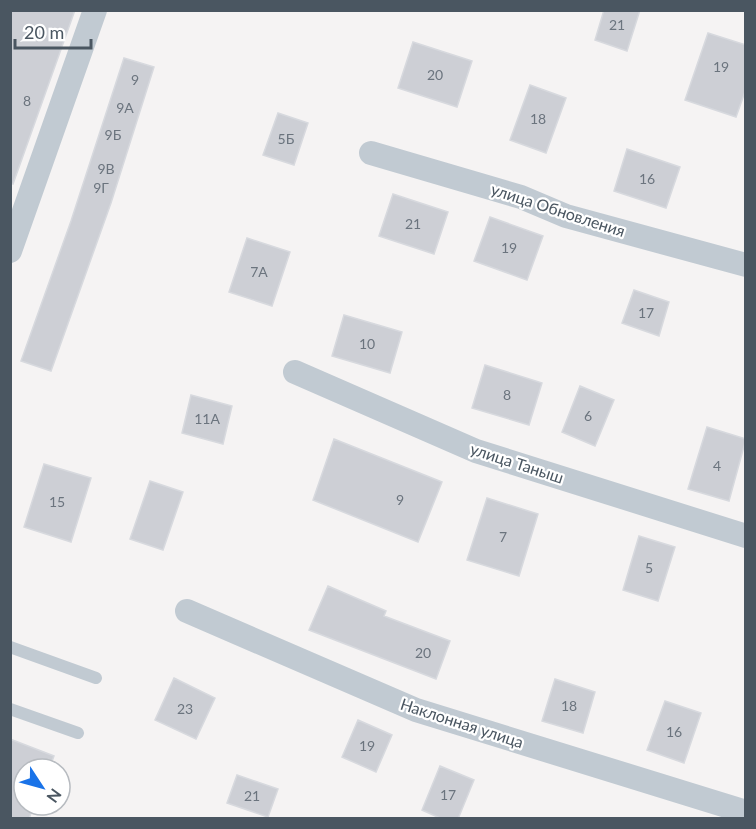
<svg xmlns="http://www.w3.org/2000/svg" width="756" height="829" viewBox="0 0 756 829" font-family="Lato,sans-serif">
  <rect width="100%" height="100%" fill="#f5f3f3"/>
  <!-- building -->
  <path fill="#cdcfd5" stroke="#d7d9de" stroke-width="1.5" d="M10,10H75L13,184L10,183Z
    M604,10H640L627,51L595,40Z
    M708,33L746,45V89L736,117L685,100Z
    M413,42L472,61L457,107L398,88Z
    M124,58L154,67L111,203L51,371L21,361L71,221Z
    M530,85L566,98L546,153L510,140Z
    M278,113L308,123L294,165L263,155Z
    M627,149L680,167L666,208L614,191Z
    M393,194L448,212L434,254L379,236Z
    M490,217L543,236L527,280L474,261Z
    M247,238L290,252L272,306L229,292Z
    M634,290L669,302L659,336L622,323Z
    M344,315L402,332L390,373L332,356Z
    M485,365L542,383L529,425L472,408Z
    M580,386L614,400L595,446L562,432Z
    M191,395L232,406L223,444L182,433Z
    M707,427L746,439L729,501L688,489Z
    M334,439L442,482L418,542L313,500Z
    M44,464L91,478L71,542L24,527Z
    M150,481L183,492L163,550L130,539Z
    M487,498L538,514L519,576L467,560Z
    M639,536L675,547L658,601L623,590Z
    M328,586L386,611L384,616L450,641L436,679L309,630Z
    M174,678L215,698L196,739L155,720Z
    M555,679L595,692L583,733L542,721Z
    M665,701L701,713L684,763L647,750Z
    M358,720L392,735L376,772L342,757Z
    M10,739L54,756L49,769H24V805H34L29,819H10Z
    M440,766L474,780L458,819H442L422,810Z
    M237,775L278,789L268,817L227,803Z"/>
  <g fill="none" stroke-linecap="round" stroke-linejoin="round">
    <!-- lane -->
    <path stroke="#c1cad2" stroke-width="12" d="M10,647L96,678
      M10,709L78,733"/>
    <!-- street -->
    <path stroke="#c1cad2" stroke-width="24" d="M371,153L521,197L566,216L746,265
      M10,251L95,10
      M295,372L476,451L746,536
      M187,611L416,710L746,812"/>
  </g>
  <g text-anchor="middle" stroke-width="4.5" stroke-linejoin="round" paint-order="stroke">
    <!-- number labels -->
    <g font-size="14" fill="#6b747e">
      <text x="617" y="30">21</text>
      <text x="721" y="72">19</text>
      <text x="435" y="80">20</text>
      <text x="135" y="85">9</text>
      <text x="27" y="106">8</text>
      <text x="125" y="113">9А</text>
      <text x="538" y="124">18</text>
      <text x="113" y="140">9Б</text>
      <text x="286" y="144">5Б</text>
      <text x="106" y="174">9В</text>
      <text x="647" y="184">16</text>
      <text x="101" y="193">9Г</text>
      <text x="413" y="229">21</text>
      <text x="509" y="253">19</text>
      <text x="259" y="277">7А</text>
      <text x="646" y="318">17</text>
      <text x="367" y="349">10</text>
      <text x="507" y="400">8</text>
      <text x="588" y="421">6</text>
      <text x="207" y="424">11А</text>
      <text x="717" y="471">4</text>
      <text x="400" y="505">9</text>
      <text x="57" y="507">15</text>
      <text x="503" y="542">7</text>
      <text x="649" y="573">5</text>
      <text x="423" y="658">20</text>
      <text x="569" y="711">18</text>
      <text x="185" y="714">23</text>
      <text x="674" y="737">16</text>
      <text x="367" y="751">19</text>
      <text x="448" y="800">17</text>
      <text x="252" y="801">21</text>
    </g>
    <!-- street labels -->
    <g font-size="16" fill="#4a5661" stroke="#fff">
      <text transform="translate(558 210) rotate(18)" y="6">улица Обновления</text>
      <text transform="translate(517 463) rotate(18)" y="6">улица Таныш</text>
      <text transform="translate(462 723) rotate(18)" y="6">Наклонная улица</text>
    </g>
  </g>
  <!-- border -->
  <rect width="756" height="829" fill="none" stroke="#4a5661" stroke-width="24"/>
  <!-- north arrow -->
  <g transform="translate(42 787) rotate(126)"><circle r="28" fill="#ffffff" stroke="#b7bbc0" stroke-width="1.5"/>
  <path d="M0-4.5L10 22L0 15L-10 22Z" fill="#1a73e8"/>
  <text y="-9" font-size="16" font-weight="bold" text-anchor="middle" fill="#4a5661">N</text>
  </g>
  <!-- scale -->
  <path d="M15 39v9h76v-9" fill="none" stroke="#4a5661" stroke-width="3"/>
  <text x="24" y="39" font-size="18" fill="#4a5661" stroke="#ffffff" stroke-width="4.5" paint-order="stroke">20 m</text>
</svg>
